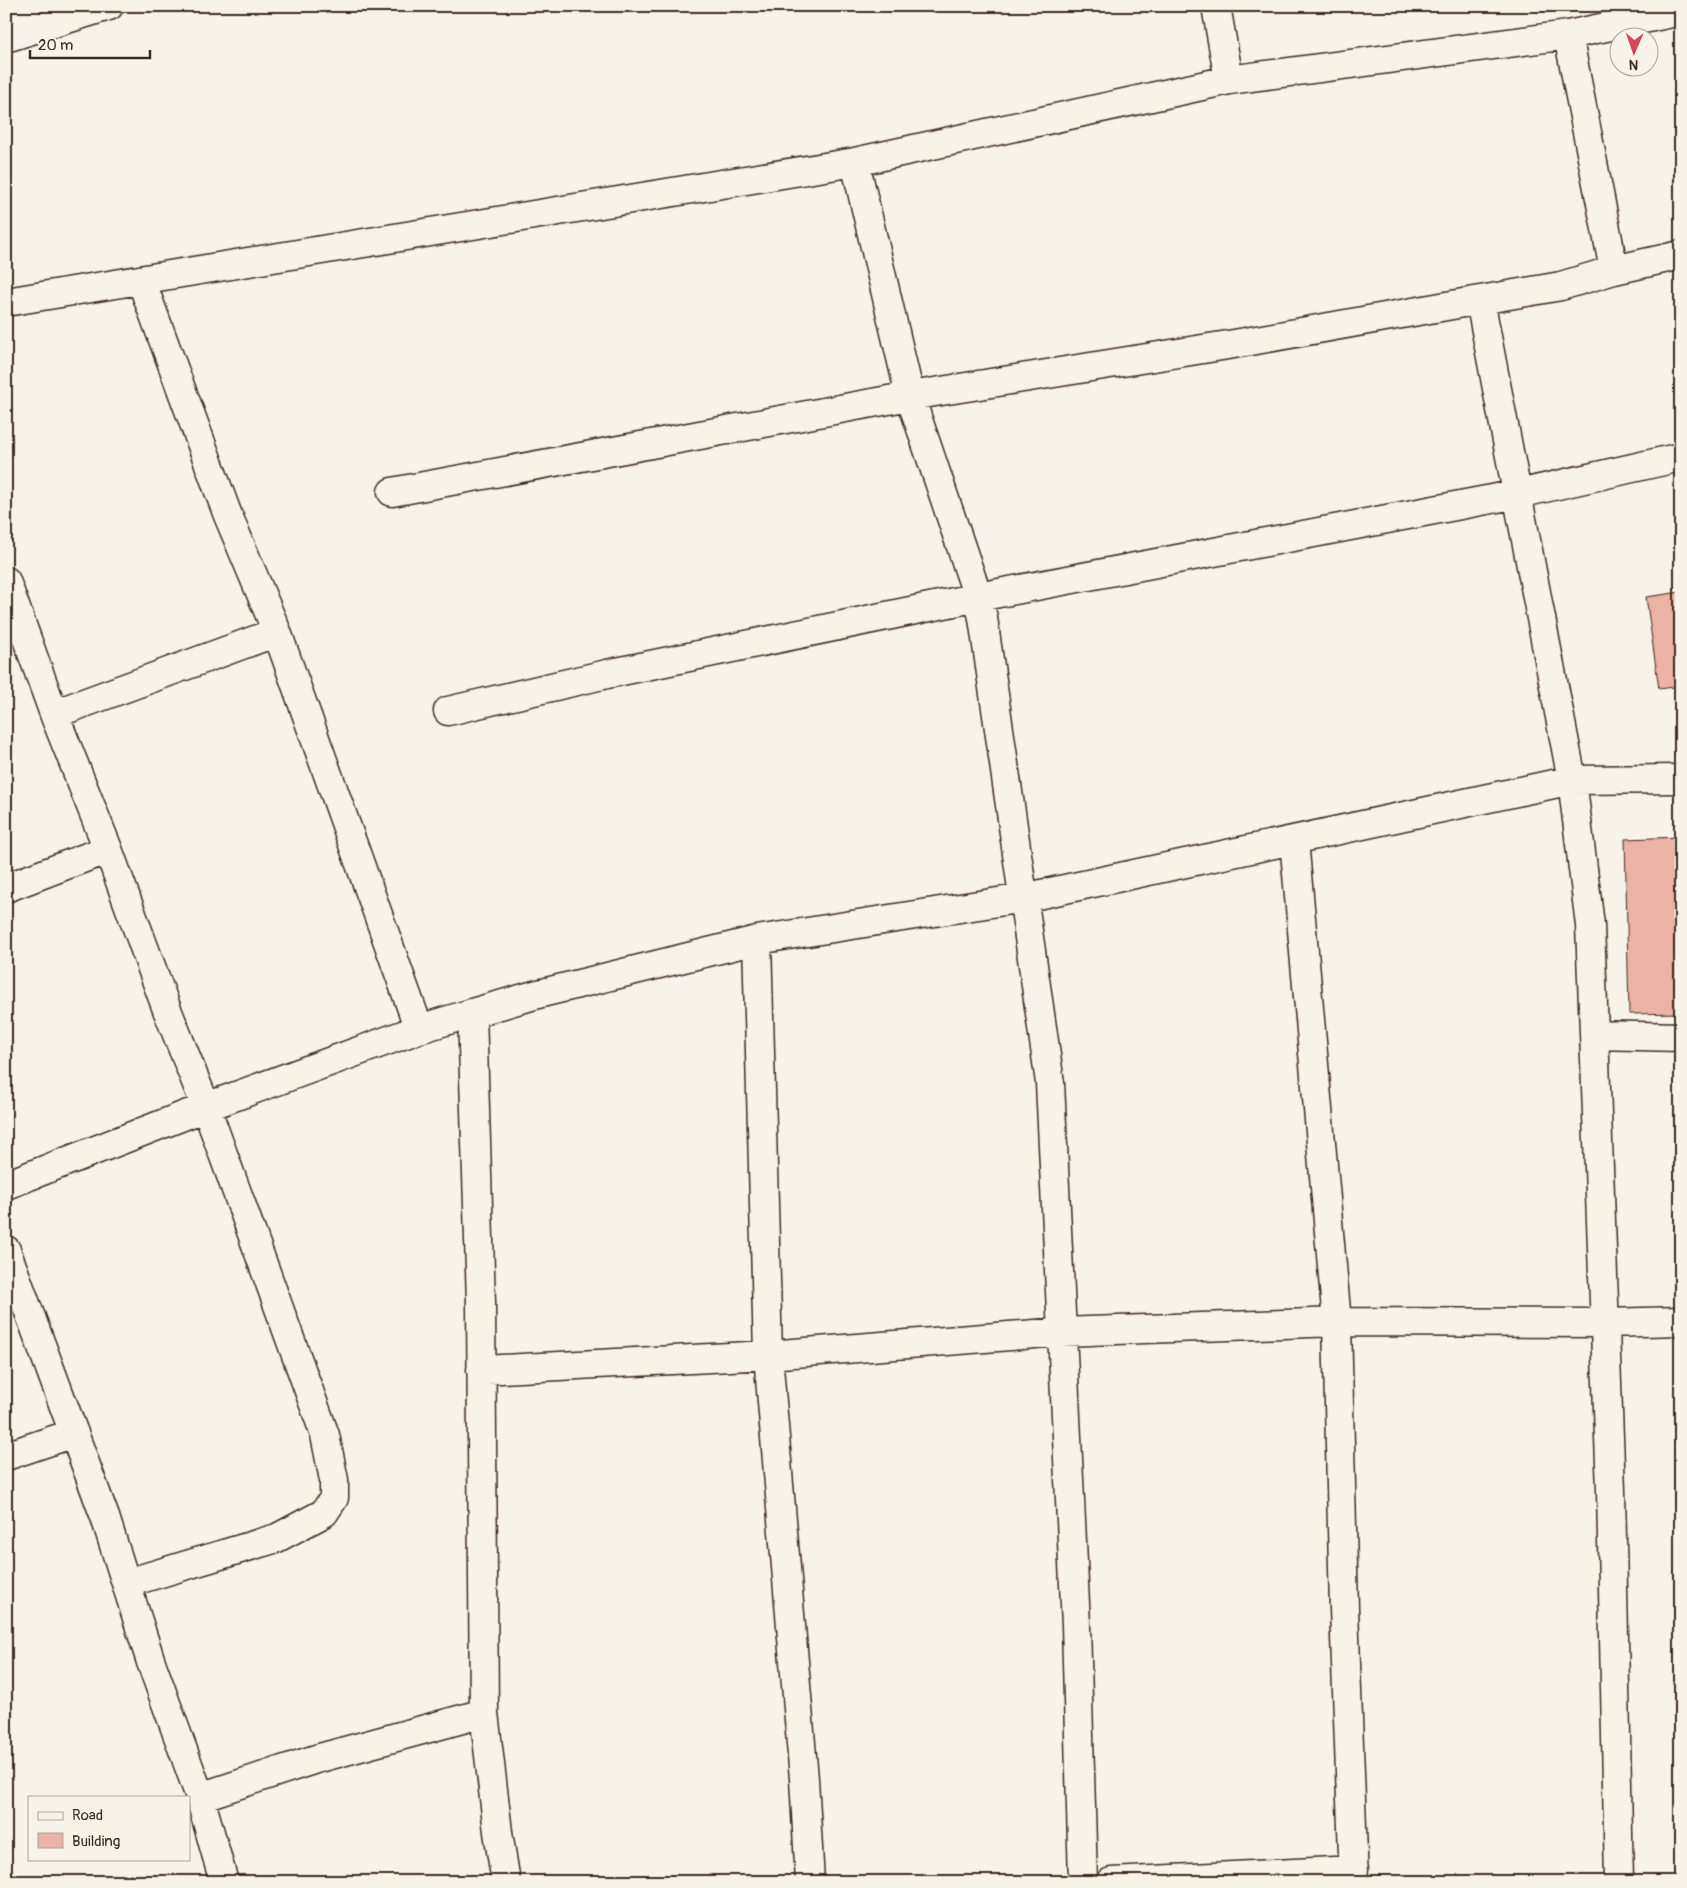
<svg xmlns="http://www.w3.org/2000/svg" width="1687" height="1888" viewBox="0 0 1687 1888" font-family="Pangolin,sans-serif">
  <rect width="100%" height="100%" fill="#f7f3e8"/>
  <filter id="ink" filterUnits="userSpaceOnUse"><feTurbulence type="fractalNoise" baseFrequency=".02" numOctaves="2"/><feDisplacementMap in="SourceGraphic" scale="10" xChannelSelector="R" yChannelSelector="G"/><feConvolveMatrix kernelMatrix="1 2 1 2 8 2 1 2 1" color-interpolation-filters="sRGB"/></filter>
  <g filter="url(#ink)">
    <!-- building -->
    <path fill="#ecb2a5" stroke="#3b2a1e" d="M1681,592V686L1659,689L1646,597Z
      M1681,837V1013L1629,1014L1625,839Z"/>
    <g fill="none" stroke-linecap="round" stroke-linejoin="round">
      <defs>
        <path id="minor" d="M23,6L31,30
          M1216,6L1229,80
          M1568,35L1614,270L1561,286L1480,300L1572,780L1590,925L1611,1491L1619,1882
          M6,38L109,6
          M855,162L910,396L978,597L983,618L1050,1083L1076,1625L1083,1882
          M1614,270L1681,255
          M141,280L227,513L277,632L419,1029L472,1013
          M6,302L855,162L1229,80L1568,35L1681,11
          M392,492L910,396L1234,344L1480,300
          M6,581L54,714L108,849L166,1007L206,1107L325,1435L334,1480V1498L324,1513L277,1538L127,1583
          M448,711L607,674L978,597L1518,494L1681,457
          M54,714L277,632
          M1294,840L1337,1322L1344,1609L1354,1882
          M6,888L108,849
          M757,940L768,1355L804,1779L810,1882
          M1594,1035L1681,1037
          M6,1185L206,1107L419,1029
          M6,1250L105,1517L151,1662L200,1797L224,1882
          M481,1370L768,1355L1061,1332L1337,1322L1605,1323L1681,1321
          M6,1456L74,1433
          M200,1797L316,1759L484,1713
          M506,1882L498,1832L484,1713L481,1303L472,1013L538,994L757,940L1023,898L1572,780L1681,779
          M1111,1882L1354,1870"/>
      </defs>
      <!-- minor casing -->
      <use href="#minor" stroke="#3b2a1e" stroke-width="31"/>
      <!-- minor -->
      <use href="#minor" stroke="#f7f3e8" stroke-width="28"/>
    </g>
  </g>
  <!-- margin -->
  <rect width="1687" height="1888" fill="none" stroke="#f7f3e8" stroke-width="25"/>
  <rect x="12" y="12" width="1662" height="1863" fill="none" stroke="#3b2a1e" stroke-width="2" filter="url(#ink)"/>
  <!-- legend -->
  <rect x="28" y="1796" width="162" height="65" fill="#f7f3e8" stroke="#aca397"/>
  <rect x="38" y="1812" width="25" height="8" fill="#f7f3e8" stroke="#aca397"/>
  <text x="72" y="1820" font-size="15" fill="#3b2a1e">Road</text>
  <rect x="38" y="1833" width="25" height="15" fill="#ecb2a5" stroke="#aca397"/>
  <text x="72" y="1846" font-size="15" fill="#3b2a1e">Building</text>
  <!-- north arrow -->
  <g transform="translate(1634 52) rotate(182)"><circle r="24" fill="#f7f3e8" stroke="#aca397"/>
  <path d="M0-4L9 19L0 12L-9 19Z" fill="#d1495b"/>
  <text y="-8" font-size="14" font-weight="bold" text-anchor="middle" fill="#3b2a1e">N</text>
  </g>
  <!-- scale -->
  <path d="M30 50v8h120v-8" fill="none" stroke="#3b2a1e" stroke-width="2.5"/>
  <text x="38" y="50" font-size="15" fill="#3b2a1e" stroke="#f7f3e8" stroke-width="4" paint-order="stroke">20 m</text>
</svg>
